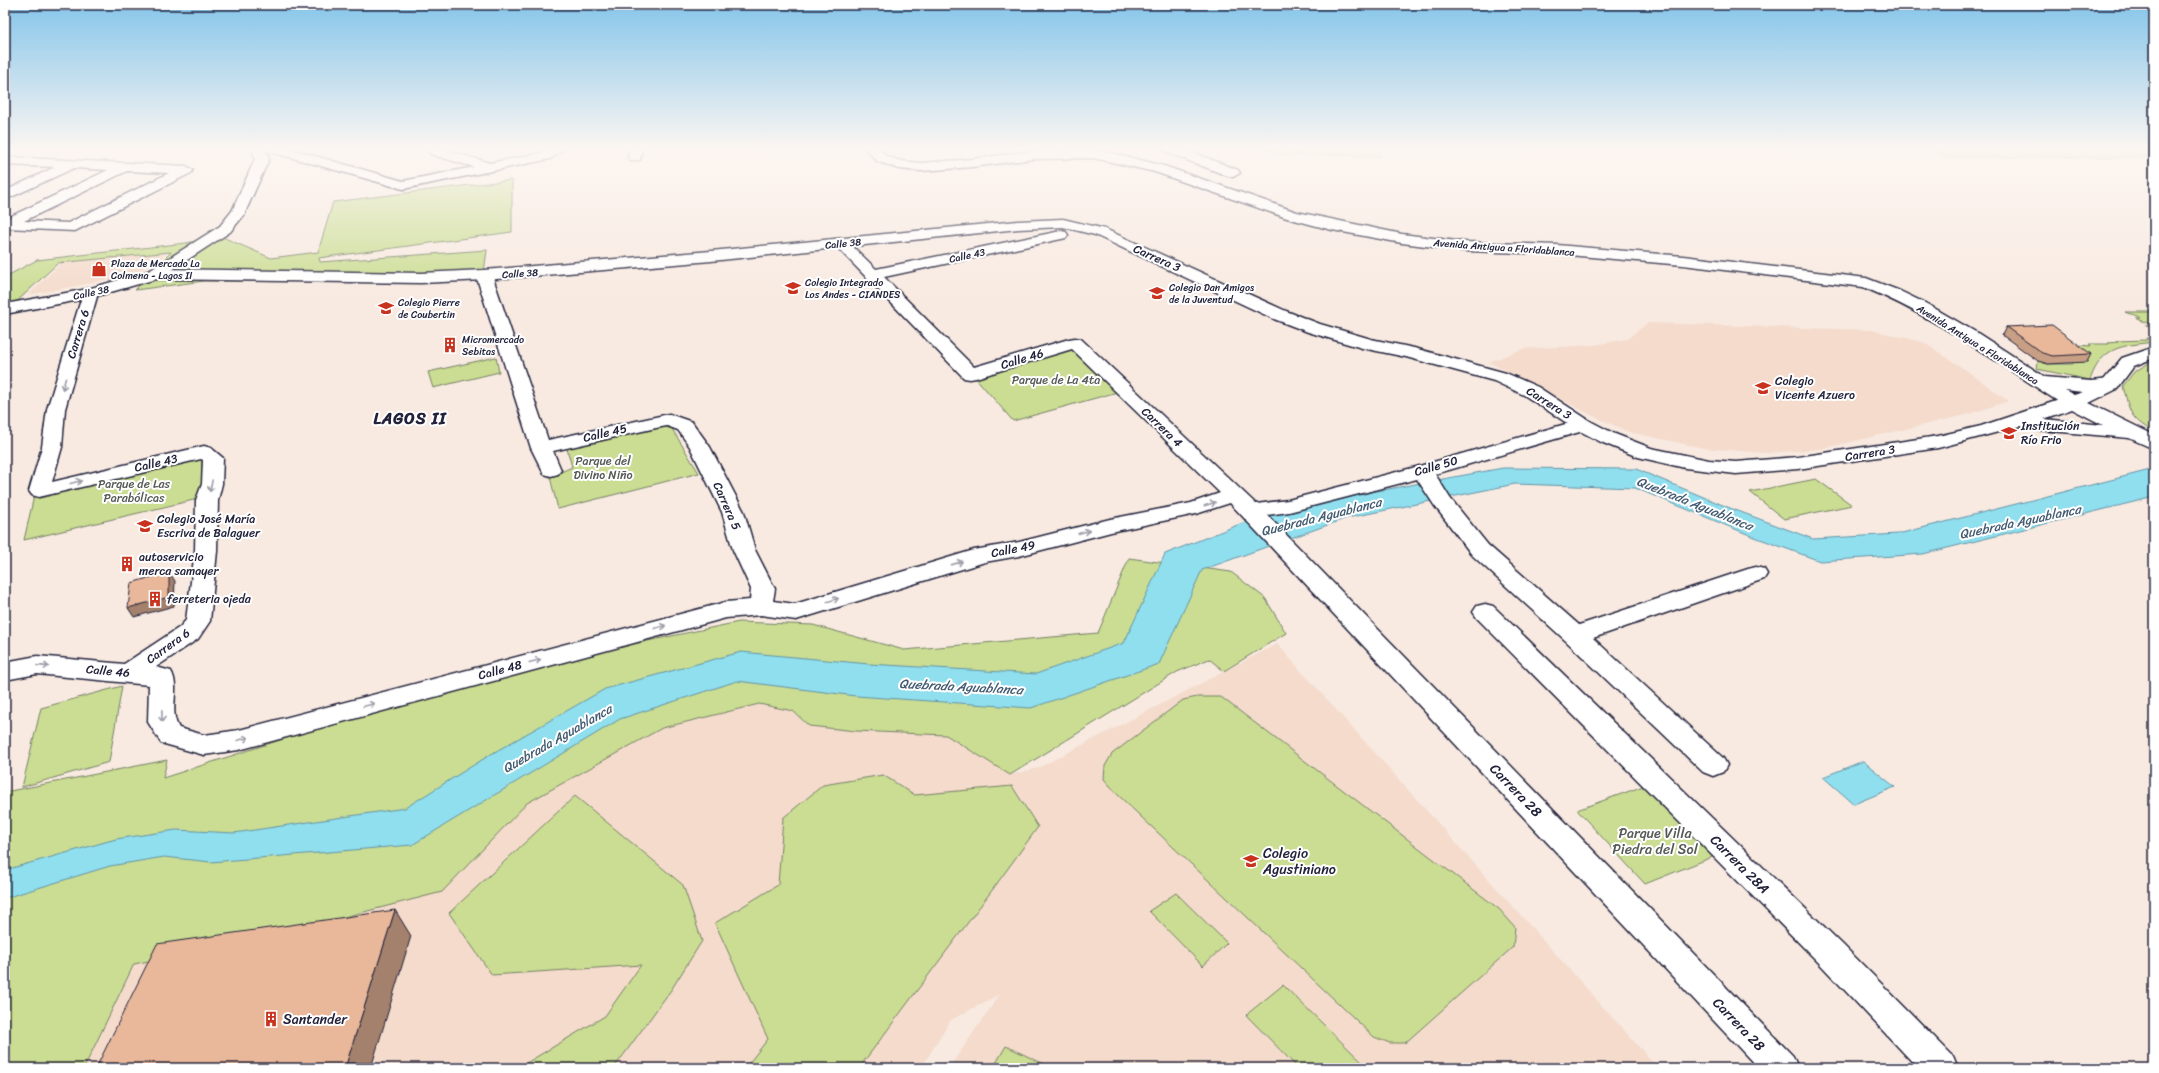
<svg xmlns="http://www.w3.org/2000/svg" width="2159" height="1073" viewBox="0 0 2159 1073" font-family="Sriracha,sans-serif">
  <rect width="100%" height="100%" fill="#f8eae1"/>
  <filter id="ink" filterUnits="userSpaceOnUse"><feTurbulence type="fractalNoise" baseFrequency=".025" numOctaves="2"/><feDisplacementMap in="SourceGraphic" scale="8" xChannelSelector="R" yChannelSelector="G"/><feConvolveMatrix kernelMatrix="1 2 1 2 8 2 1 2 1" color-interpolation-filters="sRGB"/></filter>
  <g filter="url(#ink)">
    <!-- built -->
    <path fill="#f4dbcc" d="M167,253L134,275L28,295L61,263Z
      M1648,323L1871,330L1923,342L1969,372L2008,401L1970,414L1821,449L1765,453L1703,448L1629,432L1593,416L1489,362L1523,349L1594,345L1627,339Z
      M1277,644L1658,1068H949L1000,994L951,1020L921,1068H84L134,964L266,937L441,892L527,803L662,728L759,704L793,711L809,726L856,731L946,735L1010,775L1038,768Z"/>
    <!-- green -->
    <path fill="#cadd92" stroke="#768066" d="M1261,148H1370L1381,156L1278,154Z
      M1933,148H2112L2125,150H2154L2146,157H1946Z
      M512,180V232L319,258L320,262L487,250L483,279L411,282L204,281L135,290L171,252L58,263L11,307L5,308V277L37,260L186,243L220,236L271,258L318,252L333,202Z
      M2125,312H2154V328L2146,326H2154C2148,321 2142,322 2136,318H2141C2136,314 2131,315 2125,312Z
      M2146,338H2154V342C2121,346 2102,346 2090,380L2037,369L2038,361L2048,364H2073L2065,344L2091,346L2089,344H2109L2108,343L2118,342L2116,341L2147,340Z
      M1072,347L1121,391L1013,421L974,376Z
      M496,357L499,372L433,388L428,372Z
      M2154,360V432C2129,418 2130,412 2123,386L2134,372Z
      M669,424L699,473L558,509L550,477L572,467L566,445Z
      M202,456V498L24,540L34,496L127,470Z
      M1816,479L1852,505L1784,519L1750,492Z
      M1129,558L1231,572L1265,598L1286,633L1224,671L1209,659L1177,672L1010,775L946,735L856,731L809,726L793,711L759,704L662,728L527,803L442,892L266,937L134,964L84,1068H5V792L167,760L163,778L305,732L561,659L739,622L813,625L904,650L1098,633Z
      M122,686L109,762L22,787L41,708Z
      M1197,697H1221L1499,909L1515,927L1513,947L1405,1043H1390L1374,1037L1118,795L1104,779L1105,766L1112,754L1183,700Z
      M883,775L915,795L1012,786L1038,827L993,889L859,1068H745L768,1039L715,923L778,885L783,818L823,785Z
      M1649,784L1720,854L1645,884L1577,810Z
      M575,796L683,885L702,941L671,990L614,1068H518L605,1016L641,965L492,975L449,913Z
      M1176,893L1227,943L1203,966L1149,911Z
      M1283,985L1362,1062L1355,1068H1298L1246,1015Z
      M1006,1046L1052,1068H993Z"/>
    <!-- water -->
    <path fill="#90dfee" stroke="#6493a6" d="M1503,468L1636,469L1730,508L1813,539L1898,534L2154,469V497L1923,554L1820,561L1752,536L1635,488L1515,484L1347,518L1202,570L1159,664L1031,708L856,696L737,681L620,719L412,845L211,862L164,857L110,866L5,898V870L116,839L176,830L234,833L405,808L493,753L605,689L741,652L869,664L1036,674L1124,643L1165,554L1255,518L1334,499Z
      M1863,761L1895,787L1854,804L1823,777Z"/>
    <g fill="none" stroke-linecap="round" stroke-linejoin="round">
      <defs>
        <path id="minor" d="M253,148H265L269,159L244,215L230,232L161,277H149L147,274L149,271L220,226L232,211L255,159Z
          M267,148H287L403,181L474,167L430,154L428,148H440L490,163L541,153L550,148H566L550,159L403,189L268,151Z
          M630,148H642L640,160H630L628,157Z
          M865,148H878L886,156L901,161L921,163L972,159L1033,151L1094,150L1116,154L1164,166L1297,212L1402,234L1465,242L1557,245L1683,256L1866,278L1900,291L1927,304L1979,334L2045,377L2091,381L2110,379L2117,381L2119,385L2117,389L2091,393L2065,390L2081,399L2083,403L2081,407L2074,409L2067,407C2000,365 1937,317 1863,287L1683,265L1557,254L1465,251L1402,243L1332,230L1287,218L1155,172L1094,158L1033,159L972,167L921,171L899,169L877,161Z
          M1163,148H1181L1238,170L1240,173L1233,177L1228,176L1164,151Z
          M5,157L186,166L193,170L191,173L75,231L5,228V219L108,170L74,168L5,200V191L55,167L5,165ZM127,171L169,173L68,223L24,221Z
          M1061,231L1066,232L1068,235L1066,238L884,277L974,367L1069,339L1075,338L1081,339L1256,504L1288,500L1416,467L1576,421L1583,419L1590,421L1593,425L1590,429L1435,474L1450,498L1488,545L1579,625L1748,569L1756,567L1764,569L1767,574L1764,579L1593,638L1723,758L1727,765L1723,772L1713,776L1703,772L1566,641L1472,555L1434,505L1417,479L1289,512L1267,515L1793,1056L1798,1068H1758L1230,503L1196,514L1111,532L1019,556L985,562L796,620L761,615L726,618L239,750L204,755L161,743L148,722L149,685L37,674L5,680V662L37,656L124,664L180,627L186,620L195,551L196,500L202,484L203,460L201,459L39,497L32,495L29,491L42,447L47,409L84,290H96L98,293L65,409L62,447L52,482L204,446L211,448L223,458L222,484L218,500L217,551L210,621L198,639L156,667L171,671C181,688 168,711 179,728L204,735L239,730L726,602L750,600L751,589L733,550L722,512L690,447L678,430L667,426L656,428L553,451L561,470L558,474L551,476L544,474L531,448L476,275L478,272H490L492,275L548,440L669,414L692,422L710,447L744,512L755,550L775,589L773,601L795,604L974,550L1019,542L1110,519L1191,503L1220,493L1072,349L976,378L970,379L964,378L834,244L837,241H847L876,269Z
          M1485,604L1493,606L1843,945L1953,1056L1958,1068H1918L1821,965L1477,618L1473,612L1477,606Z"/>
        <path id="major" d="M1063,219L1105,229L1286,311L1320,324L1371,339L1414,348L1506,373L1538,387L1590,421L1615,434L1651,448L1709,460L1736,462L1798,457L1938,436L1981,426L2083,392L2103,381L2122,358L2154,347V358L2134,366L2117,389L2089,403L2154,435V449L2129,438L2028,429L2021,426L1938,448L1798,469L1736,474L1685,468L1638,457L1601,442L1576,429L1524,395L1494,381L1406,357L1362,348L1308,332L1274,319L1095,235L1063,227L1018,229L711,261L484,280L421,283L156,279L90,298L5,314V304L88,289L155,269L421,273L484,270L711,251L1018,221ZM2072,409L2103,425L2044,419Z"/>
      </defs>
      <!-- minor casing -->
      <use href="#minor" stroke="#22223b" stroke-width="3"/>
      <!-- major casing -->
      <use href="#major" stroke="#22223b" stroke-width="3"/>
      <!-- minor -->
      <use href="#minor" fill="#fff" fill-rule="evenodd"/>
      <!-- major -->
      <use href="#major" fill="#fff" fill-rule="evenodd"/>
    </g>
    <!-- wall -->
    <path fill="#c89e84" stroke="#22223b" d="M2006,327L2091,354L2087,362L2048,364L2038,361L2002,335Z"/>
    <!-- shaded-wall -->
    <path fill="#a3816c" stroke="#22223b" d="M5,525L6,527L5,532Z
      M169,572L175,581L174,606L134,617L128,608Z
      M395,910L411,936L371,1068H345Z"/>
    <!-- building -->
    <path fill="#e9b89a" stroke="#22223b" d="M2052,325L2091,354L2053,356L2042,353L2006,327Z
      M169,572V597L128,608L131,583Z
      M395,910L345,1068H96L157,944Z"/>
    <!-- one-way arrows -->
    <defs><path id="oneway-shaft" d="M-6 0H5M1.5-3L5.5 0L1.5 3" fill="none" stroke-width="1.6" stroke-linecap="round" stroke-linejoin="round"/></defs>
    <g stroke="#9c9ca7">
      <use href="#oneway-shaft" transform="translate(64 384) rotate(105)"/>
      <use href="#oneway-shaft" transform="translate(76 482) rotate(-14)"/>
      <use href="#oneway-shaft" transform="translate(211 486) rotate(102)"/>
      <use href="#oneway-shaft" transform="translate(1210 504) rotate(-18)"/>
      <use href="#oneway-shaft" transform="translate(1084 532) rotate(-14)"/>
      <use href="#oneway-shaft" transform="translate(957 563) rotate(-17)"/>
      <use href="#oneway-shaft" transform="translate(833 600) rotate(-17)"/>
      <use href="#oneway-shaft" transform="translate(660 627) rotate(-15)"/>
      <use href="#oneway-shaft" transform="translate(535 661) rotate(-15)"/>
      <use href="#oneway-shaft" transform="translate(43 666) rotate(4)"/>
      <use href="#oneway-shaft" transform="translate(369 705) rotate(-15)"/>
      <use href="#oneway-shaft" transform="translate(162 716) rotate(88)"/>
      <use href="#oneway-shaft" transform="translate(243 739) rotate(-14)"/>
    </g>
  </g>
  <!-- sky -->
  <linearGradient id="sky" x2="0" y2="1"><stop stop-color="#85c5ea"/><stop offset="0.5" stop-color="#fcf6f2"/><stop offset="1" stop-color="#fcf6f2" stop-opacity="0"/></linearGradient>
  <rect width="2159" height="298" fill="url(#sky)"/>
  <!-- icons -->
  <defs>
    <symbol id="shop-bare" viewBox="-9 -9 18 18"><path d="M-5-2.5h2.3a2.7 3.5 0 0 1 5.4 0H5L5.5 6h-11ZM-1.5-2.5h3a1.5 2.3 0 0 0-3 0Z" fill="#c8321e" stroke="#fff" stroke-width="2.5" paint-order="stroke"/></symbol>
    <symbol id="school-bare" viewBox="-9 -9 18 18"><path d="M0-5L7-2L0 1L-7-2ZM-4 1L0 2.5L4 1V4Q0 6-4 4Z" fill="#c8321e" stroke="#fff" stroke-width="2.5" paint-order="stroke"/></symbol>
    <symbol id="building-bare" viewBox="-9 -9 18 18"><path d="M-4-6H4V6H1V3H-1V6H-4ZM-2.5-4.3h1.7v1.8h-1.7ZM.8-4.3h1.7v1.8H.8ZM-2.5-1h1.7V.8h-1.7ZM.8-1h1.7V.8H.8Z" fill="#c8321e" stroke="#fff" stroke-width="2.5" paint-order="stroke"/></symbol>
  </defs>
  <g fill-rule="evenodd">
    <use href="#shop-bare" x="88" y="258" width="22" height="22"/>
    <use href="#school-bare" x="782" y="277" width="22" height="22"/>
    <use href="#school-bare" x="1146" y="282" width="22" height="22"/>
    <use href="#school-bare" x="375" y="297" width="22" height="22"/>
    <use href="#building-bare" x="439" y="334" width="22" height="22"/>
    <use href="#school-bare" x="1752" y="377" width="22" height="22"/>
    <use href="#school-bare" x="1998" y="422" width="22" height="22"/>
    <use href="#school-bare" x="134" y="515" width="22" height="22"/>
    <use href="#building-bare" x="116" y="553" width="22" height="22"/>
    <use href="#building-bare" x="144" y="588" width="22" height="22"/>
    <use href="#school-bare" x="1240" y="850" width="22" height="22"/>
    <use href="#building-bare" x="260" y="1008" width="22" height="22"/>
  </g>
  <g text-anchor="middle" stroke-width="4" stroke-linejoin="round" paint-order="stroke">
    <!-- far-street labels -->
    <g font-size="10" fill="#22223b" stroke="#fff">
      <text transform="translate(843 243) rotate(-6)" y="4">Calle 38</text>
      <text transform="translate(1504 247) rotate(4)" y="4">Avenida Antigua a Floridablanca</text>
      <text transform="translate(967 255) rotate(-12)" y="4">Calle 43</text>
      <text transform="translate(520 273) rotate(-4)" y="4">Calle 38</text>
      <text transform="translate(91 292) rotate(-12)" y="4">Calle 38</text>
      <text transform="translate(1978 344) rotate(32)" y="4">Avenida Antigua a Floridablanca</text>
    </g>
    <!-- far-poi labels -->
    <g font-size="10" fill="#22223b" stroke="#fff" text-anchor="start">
      <text x="111" y="267">Plaza de Mercado La<tspan x="111" dy="12">Colmena - Lagos II</tspan></text>
      <text x="805" y="286">Colegio Integrado<tspan x="805" dy="12">Los Andes - CIANDES</tspan></text>
      <text x="1169" y="291">Colegio Dan Amigos<tspan x="1169" dy="12">de la Juventud</tspan></text>
      <text x="398" y="306">Colegio Pierre<tspan x="398" dy="12">de Coubertin</tspan></text>
      <text x="462" y="343">Micromercado<tspan x="462" dy="12">Sebitas</tspan></text>
    </g>
    <!-- street labels -->
    <g font-size="12" fill="#22223b" stroke="#fff">
      <text transform="translate(1157 258) rotate(24)" y="4">Carrera 3</text>
      <text transform="translate(78 334) rotate(-73)" y="4">Carrera 6</text>
      <text transform="translate(1022 359) rotate(-17)" y="4">Calle 46</text>
      <text transform="translate(1549 403) rotate(32)" y="4">Carrera 3</text>
      <text transform="translate(1162 427) rotate(44)" y="4">Carrera 4</text>
      <text transform="translate(605 433) rotate(-13)" y="4">Calle 45</text>
      <text transform="translate(1870 453) rotate(-9)" y="4">Carrera 3</text>
      <text transform="translate(156 463) rotate(-13)" y="4">Calle 43</text>
      <text transform="translate(1436 466) rotate(-16)" y="4">Calle 50</text>
      <text transform="translate(727 506) rotate(66)" y="4">Carrera 5</text>
      <text transform="translate(1013 549) rotate(-11)" y="4">Calle 49</text>
      <text transform="translate(168 646) rotate(-36)" y="4">Carrera 6</text>
      <text transform="translate(500 670) rotate(-15)" y="4">Calle 48</text>
      <text transform="translate(108 671) rotate(5)" y="4">Calle 46</text>
    </g>
    <!-- park labels -->
    <g font-size="12" fill="#545a55" stroke="#fff">
      <text x="1056" y="384">Parque de La 4ta</text>
      <text x="603" y="465">Parque del<tspan x="603" dy="14">Divino Niño</tspan></text>
      <text x="134" y="488">Parque de Las<tspan x="134" dy="14">Parabólicas</tspan></text>
    </g>
    <!-- poi labels -->
    <g font-size="12" fill="#22223b" stroke="#fff" text-anchor="start">
      <text x="1775" y="385">Colegio<tspan x="1775" dy="14">Vicente Azuero</tspan></text>
      <text x="2021" y="430">Institución<tspan x="2021" dy="14">Río Frio</tspan></text>
      <text x="157" y="523">Colegio José María<tspan x="157" dy="14">Escriva de Balaguer</tspan></text>
      <text x="139" y="561">autoservicio<tspan x="139" dy="14">merca samayer</tspan></text>
      <text x="167" y="603">ferreteria ojeda</text>
    </g>
    <!-- water labels -->
    <g font-size="13" font-style="italic" fill="#435b71" stroke="#fff">
      <text transform="translate(1695 503) rotate(22)" y="5">Quebrada Aguablanca</text>
      <text transform="translate(1321 516) rotate(-14)" y="5">Quebrada Aguablanca</text>
      <text transform="translate(2020 521) rotate(-12)" y="5">Quebrada Aguablanca</text>
      <text transform="translate(961 686) rotate(3)" y="5">Quebrada Aguablanca</text>
      <text transform="translate(557 738) rotate(-30)" y="5">Quebrada Aguablanca</text>
    </g>
    <!-- near-street labels -->
    <g font-size="14" fill="#22223b" stroke="#fff">
      <text transform="translate(1516 790) rotate(46)" y="5">Carrera 28</text>
      <text transform="translate(1740 864) rotate(45)" y="5">Carrera 28A</text>
      <text transform="translate(1739 1024) rotate(46)" y="5">Carrera 28</text>
    </g>
    <!-- near-park labels -->
    <g font-size="14" fill="#545a55" stroke="#fff">
      <text x="1655" y="838">Parque Villa<tspan x="1655" dy="16">Piedra del Sol</tspan></text>
    </g>
    <!-- near-poi labels -->
    <g font-size="14" fill="#22223b" stroke="#fff" text-anchor="start">
      <text x="1263" y="858">Colegio<tspan x="1263" dy="16">Agustiniano</tspan></text>
      <text x="283" y="1024">Santander</text>
    </g>
    <!-- district labels -->
    <g font-size="16" font-weight="bold" letter-spacing="1" fill="#22223b" stroke="#fff">
      <text x="410" y="424">LAGOS II</text>
    </g>
  </g>
  <!-- margin -->
  <rect width="2159" height="1073" fill="none" stroke="#fff" stroke-width="20"/>
  <rect x="10" y="10" width="2139" height="1053" fill="none" stroke="#22223b" stroke-width="1.5" filter="url(#ink)"/>
</svg>
